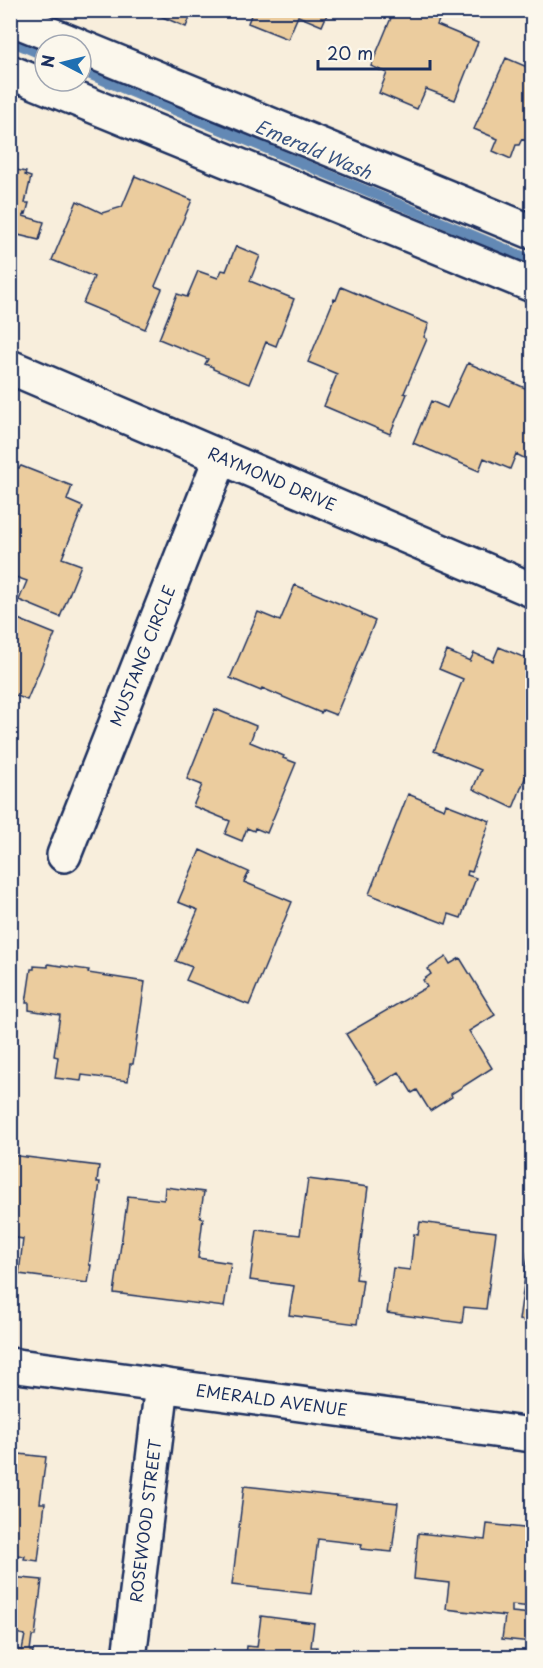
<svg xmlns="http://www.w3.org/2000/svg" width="543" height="1668" viewBox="0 0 543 1668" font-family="'Playpen Sans',sans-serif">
  <rect width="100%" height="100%" fill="#f8eedc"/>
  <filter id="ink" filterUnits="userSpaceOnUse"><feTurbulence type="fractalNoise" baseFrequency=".0167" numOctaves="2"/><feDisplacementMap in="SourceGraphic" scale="12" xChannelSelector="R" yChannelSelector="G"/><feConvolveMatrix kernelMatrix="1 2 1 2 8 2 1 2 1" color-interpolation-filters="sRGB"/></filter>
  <g filter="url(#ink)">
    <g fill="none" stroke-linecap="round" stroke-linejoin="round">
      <!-- stream -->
      <path stroke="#6389b5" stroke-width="10" d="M10,41L45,56
        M81,71L532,260"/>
    </g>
    <!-- building -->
    <path fill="#ebcc9e" stroke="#1b2f5e" stroke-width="1.5" d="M160,10H193L186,27L158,15Z
      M253,10H329L322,26L298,16L288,39L248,23Z
      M379,10H443L437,25L478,42L455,100L426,89L417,109L379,93L387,73L371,66L391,18L378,12Z
      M532,53V167L526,165L531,150L528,149L531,143L522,139L519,145H516L511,159L493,151L498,139L474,129L506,58L527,67Z
      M10,152L17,153L12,169L26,172L25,175L31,177L25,203H29L26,214L24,213L23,216L44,222L39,240L18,235L15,246L10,245Z
      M135,176L192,200L155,286L162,289L145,329L83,303L94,277L52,260L77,201L102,213L122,207Z
      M236,246L260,256L250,281L294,299L276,346L266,342L249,384L213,369V367L205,364L208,359L159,339L177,294L187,297L198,271L218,278L222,270L226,271Z
      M341,287L429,324L424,337L427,339L404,393L407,394L390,434L324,406L337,374L308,362L334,299L336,300Z
      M468,363L532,391V462L516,454L510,469L484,458L479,471L413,443L431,401L447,408Z
      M10,464L19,468L21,466L72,486L67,500L83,507L62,558L81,565L60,617L19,600L27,581L10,575Z
      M295,585L362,613V615L375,621L336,715L323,710L321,713L262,688L261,691L230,678L258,612L280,621Z
      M13,617L55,634L27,700L10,693V619L12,620Z
      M499,647L528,659L525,664L532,666V706H529L526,714L532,717V761L513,808L473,789L481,770L434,751L463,679L439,669L447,651L470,661L474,653L493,661Z
      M215,709L256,726L250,742L284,756L283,758L296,763L267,833L255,828L254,831L247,828L242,841L225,834L230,821L193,806L202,785L187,779Z
      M408,794L444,809L446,804L490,821L472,872L468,871L467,875L476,878L461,918L449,914L446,924L369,894Z
      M200,850L249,872L244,882L292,902L249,1005L186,980L192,967L176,961L198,910L178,902Z
      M446,957L450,964L460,958L495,1015L469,1031L492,1068L451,1094L452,1097L430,1111L417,1090L412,1093L399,1072L378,1085L346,1034L427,987L423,980L431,974L428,969Z
      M48,964L89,970L88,973L145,982L133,1064H130L128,1081L82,1075L81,1081L55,1078L58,1057L54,1056L60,1015L29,1010V1003H26L31,969H34V966L48,967Z
      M10,1155L99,1166L97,1182H100L89,1265H91L88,1283L19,1274L23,1239L10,1237Z
      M308,1179L368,1187L356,1279L363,1280L357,1324L289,1315L294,1286L250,1280L257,1230L300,1235Z
      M165,1187L204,1192L200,1217L203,1218L198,1258L231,1263L224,1307L114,1293L128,1196L164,1200Z
      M420,1222L496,1232L486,1309L464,1307L462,1323L387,1313L393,1268L410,1270L414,1234L418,1235Z
      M532,1243V1322L519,1320L529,1248H532Z
      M10,1453L46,1457L40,1503H45L38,1561L24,1559L25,1556L10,1554Z
      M244,1486L398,1503L392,1552L361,1549L362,1544L318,1539L311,1594L232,1585Z
      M487,1524L532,1529V1607L512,1605V1612L532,1614V1642L502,1639L505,1616L446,1609L449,1583L414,1579L418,1533L485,1540Z
      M10,1577L42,1580L35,1636H32L30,1651H33L32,1658H10V1649L22,1650L25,1635L10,1632Z
      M261,1616L314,1623L311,1647H317L316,1658H245L246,1646L257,1647Z"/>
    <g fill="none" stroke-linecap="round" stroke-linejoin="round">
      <defs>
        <g id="minor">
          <path d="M10,18L77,45"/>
          <path d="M81,47L532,232"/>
          <path d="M10,72L532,285"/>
          <path id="s1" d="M10,367L532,590"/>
          <path id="s2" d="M64,855L221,457"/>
          <path id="s3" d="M10,1365L532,1435"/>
          <path id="s4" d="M129,1658L162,1385"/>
        </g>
      </defs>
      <!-- minor casing -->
      <use href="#minor" stroke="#1b2f5e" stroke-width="38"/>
      <!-- minor -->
      <use href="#minor" stroke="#fbf7ec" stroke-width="33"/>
    </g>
  </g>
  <g text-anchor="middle" stroke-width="4.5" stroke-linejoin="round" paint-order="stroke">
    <!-- street labels -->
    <g font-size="16" fill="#1b2f5e" stroke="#fbf7ec">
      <text dy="6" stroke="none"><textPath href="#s1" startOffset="285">RAYMOND DRIVE</textPath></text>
      <text dy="6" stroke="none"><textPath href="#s2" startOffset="214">MUSTANG CIRCLE</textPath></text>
      <text dy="6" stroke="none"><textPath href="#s3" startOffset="264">EMERALD AVENUE</textPath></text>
      <text dy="6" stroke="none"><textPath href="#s4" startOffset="138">ROSEWOOD STREET</textPath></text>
    </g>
    <!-- water labels -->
    <g font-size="18" font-style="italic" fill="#395482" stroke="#fbf7ec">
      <text transform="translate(313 150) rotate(23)" y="6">Emerald Wash</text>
    </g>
  </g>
  <!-- margin -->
  <rect width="543" height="1668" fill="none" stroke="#fbf7ec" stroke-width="36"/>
  <rect x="18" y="18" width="507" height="1632" fill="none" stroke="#1b2f5e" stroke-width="2" filter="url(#ink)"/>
  <!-- north arrow -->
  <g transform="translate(63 63) rotate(277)"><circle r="28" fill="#fbf7ec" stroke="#a1a7b3" stroke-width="1.5"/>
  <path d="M0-4.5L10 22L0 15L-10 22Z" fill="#1f6fb2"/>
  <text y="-9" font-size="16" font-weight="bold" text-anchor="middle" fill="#1b2f5e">N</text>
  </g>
  <!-- scale -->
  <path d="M318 60v9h112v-9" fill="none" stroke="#1b2f5e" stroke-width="3"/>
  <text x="327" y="60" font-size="18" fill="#1b2f5e" stroke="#fbf7ec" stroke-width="4.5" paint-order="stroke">20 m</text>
</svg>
